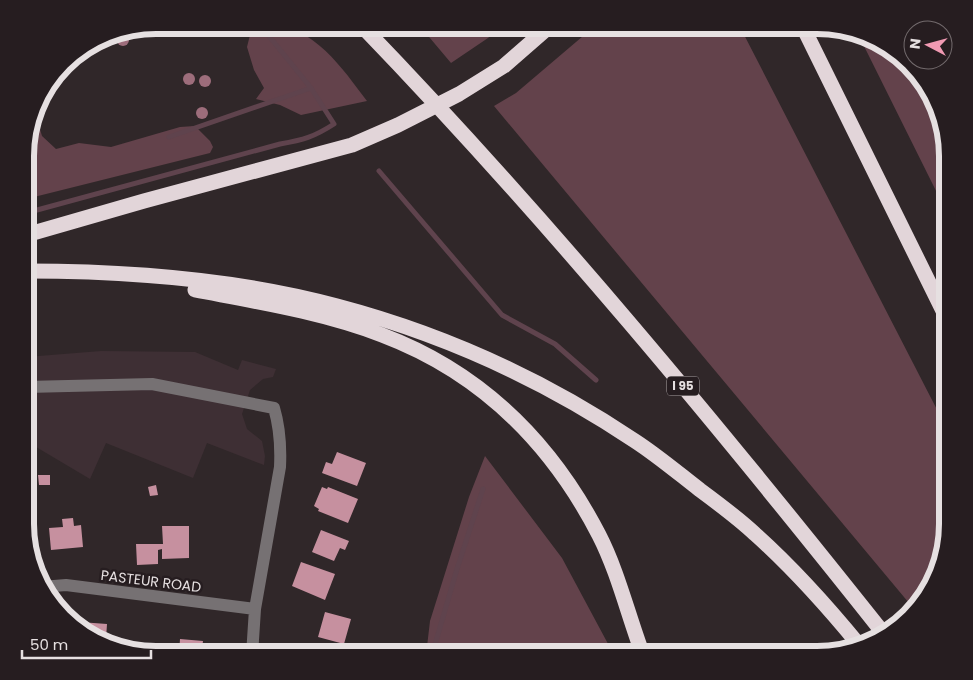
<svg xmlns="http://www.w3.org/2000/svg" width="973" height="680" viewBox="0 0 973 680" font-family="Poppins,sans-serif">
  <rect width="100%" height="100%" fill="#302729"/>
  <!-- built -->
  <path fill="#3e2f34" d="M101,351L195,352L238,370L242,360L276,369L273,377L263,379L250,390L242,414L247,429L262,441L265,456L264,465L207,443L193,478L106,443L90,479L26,441V357Z"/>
  <!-- green -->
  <path fill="#63424b" d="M267,25C313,24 342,68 367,101L301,115L280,105L256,99L264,88L254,70L247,47L251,31Z
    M419,25H502L488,38L451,63Z
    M596,25H739L948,431V532L921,603L914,609L494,106L516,93Z
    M860,38L896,52L931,91L948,148V215Z
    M32,122L39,126L42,136L56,149L79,143L111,147L180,127L195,126L210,141L213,147L210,153L26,199V139Z
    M485,456L562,558L614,655H426L430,621L469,497Z"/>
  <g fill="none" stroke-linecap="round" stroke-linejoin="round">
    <!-- stream -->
    <path stroke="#5f434d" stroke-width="5" d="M169,137L311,88
      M379,171L502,315L555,344L596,380
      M26,213L280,144C303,140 314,137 334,124L311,88L260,25
      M432,655L457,569L483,489"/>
  </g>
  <!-- building -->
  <path fill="#c6909f" d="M337,452L366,463L357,486L322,473L326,462L332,464Z
    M38,475H50V485H39Z
    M156,485L158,495L150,496L148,487Z
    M322,487L327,489L328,487L358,499L348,523L318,511L319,509L314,506Z
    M73,518L74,526L81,525L83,547L51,550L49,528L63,527L62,519Z
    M162,526H189V558L162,559V549L158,550V564L137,565L136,544H163Z
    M321,530L349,541L345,550L340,548L334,561L312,552Z
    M301,562L335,574L325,600L292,586Z
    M325,612L351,619L344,644L318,637Z
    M74,619H80V622L107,624L106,639L77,628L73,624Z
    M180,639L203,641L201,655H179Z"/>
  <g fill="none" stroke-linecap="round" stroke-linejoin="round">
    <!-- minor -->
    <path stroke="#767173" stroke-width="12" d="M26,387L152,384L274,408C280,428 281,446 280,467L255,609L252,655
      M42,587L66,585L255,609"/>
    <!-- highway -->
    <path stroke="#e2d5d9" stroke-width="15" d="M361,25C547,218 718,425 884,634
      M802,25L948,321
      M26,235L144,201L352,145L398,125L459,94L504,66L551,25
      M26,271C130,271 237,279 337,306C443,334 544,380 635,441C658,456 678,473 700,490C719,504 738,518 755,534C793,568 827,606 859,645
      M195,290C258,302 322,312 382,335C480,372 551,442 599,535C618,572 628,615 643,655"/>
  </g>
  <!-- trees -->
  <g fill="#9d6d7b">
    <circle cx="123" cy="40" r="6"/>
    <circle cx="189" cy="79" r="6"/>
    <circle cx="205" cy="81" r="6"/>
    <circle cx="202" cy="113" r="6"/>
  </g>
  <g text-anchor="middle" stroke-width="5" stroke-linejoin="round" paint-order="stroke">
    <!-- shield labels -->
    <rect fill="#261d20" stroke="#aca6a7" stroke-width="1" x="667" y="376.5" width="32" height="19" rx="4"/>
    <g font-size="12" font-weight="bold" fill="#e6e0e1">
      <text x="683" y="390">I 95</text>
    </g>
    <!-- street labels -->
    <g font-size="14" fill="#e6e0e1" stroke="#261d20">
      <text transform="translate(151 581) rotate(7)" y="5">PASTEUR ROAD</text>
    </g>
  </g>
  <!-- crop -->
  <path d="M0 0H973V680H0ZM156 34H817A122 122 0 0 1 939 156V524A122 122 0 0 1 817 646H156A122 122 0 0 1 34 524V156A122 122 0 0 1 156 34Z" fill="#261d20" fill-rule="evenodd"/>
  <path fill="none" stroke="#e6e0e1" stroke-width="6" d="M156 34H817A122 122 0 0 1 939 156V524A122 122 0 0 1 817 646H156A122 122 0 0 1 34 524V156A122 122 0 0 1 156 34Z"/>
  <!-- north arrow -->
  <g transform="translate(928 45) rotate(276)"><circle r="24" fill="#261d20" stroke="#736b6d"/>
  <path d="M0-4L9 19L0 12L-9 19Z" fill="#f19ab3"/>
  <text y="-8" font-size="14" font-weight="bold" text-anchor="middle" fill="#e6e0e1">N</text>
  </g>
  <!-- scale -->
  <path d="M22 650v8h129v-8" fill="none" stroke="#e6e0e1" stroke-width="2.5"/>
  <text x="30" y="650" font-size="15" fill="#e6e0e1" stroke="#261d20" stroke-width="4" paint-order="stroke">50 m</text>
</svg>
